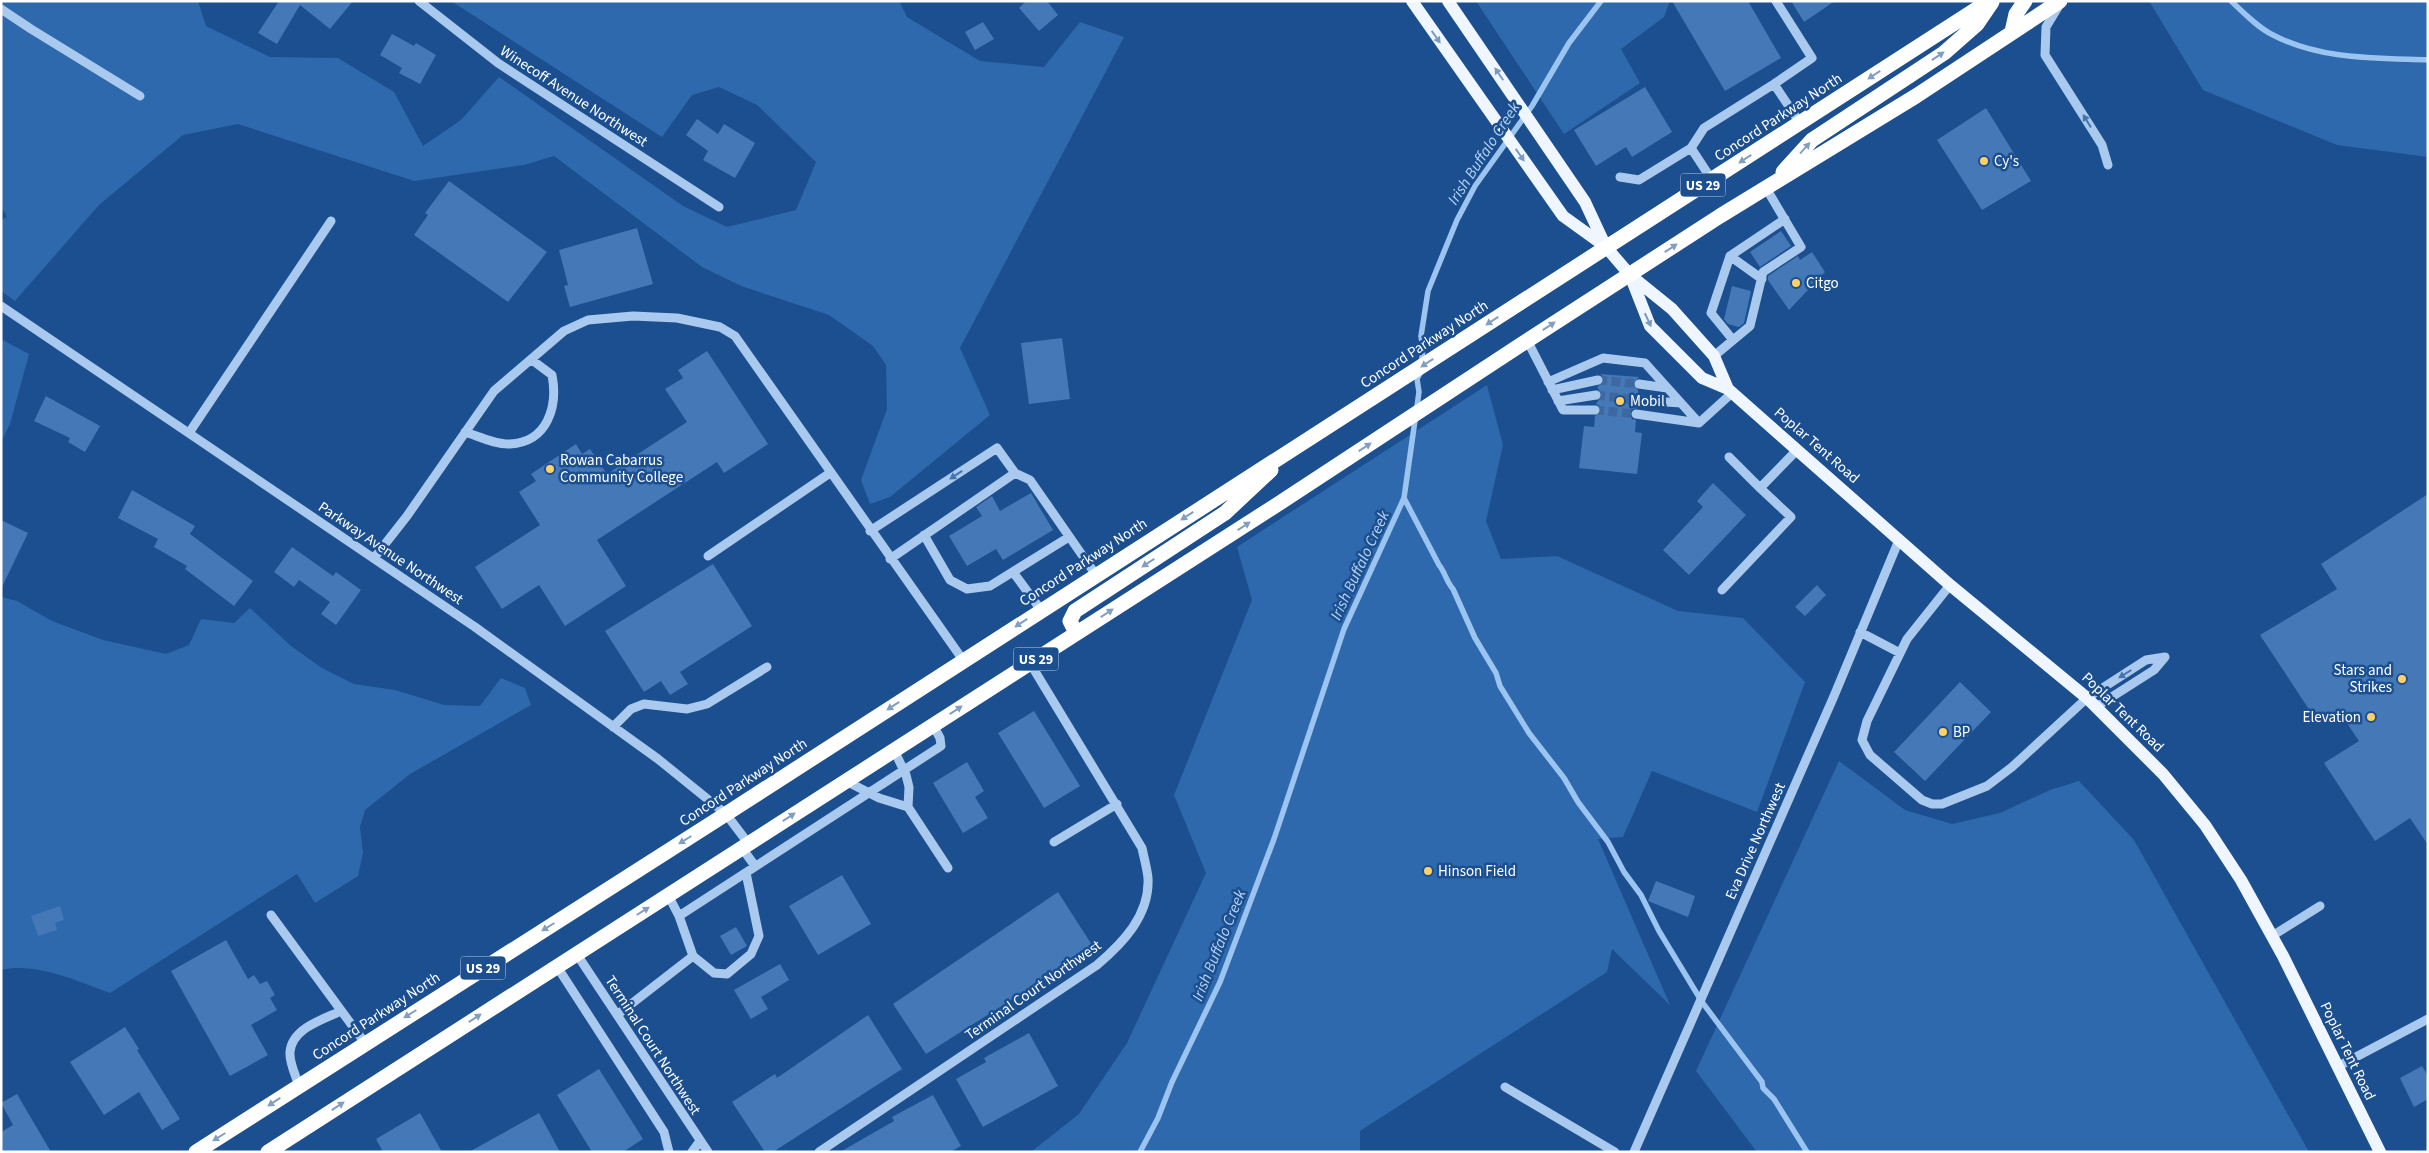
<svg xmlns="http://www.w3.org/2000/svg" width="2429" height="1153" viewBox="0 0 2429 1153" font-family="'Source Sans 3',sans-serif">
  <rect width="100%" height="100%" fill="#1b4f8f"/>
  <!-- green -->
  <path fill="#2e69ad" d="M2,1H198L206,26L270,57L338,58L394,92L423,146L461,120L499,77L683,206L727,227L796,210L816,162L757,105L719,87L692,95L662,137L451,1H899L907,17L980,61L1044,67L1080,22L1124,37L960,348L990,415L890,497L870,504L861,480L887,409L886,365L873,346L829,315L741,286L702,267L554,156L524,165L414,181L238,124L183,135L99,205L15,301L1,291V220L7,217L1,206Z
    M1476,1H1670L1664,17L1621,49L1640,83L1564,134Z
    M2149,1H2428V157L2337,145L2203,90Z
    M1,339L29,354L10,424L1,442Z
    M1487,385L1503,445L1486,521L1501,559L1557,556L1678,611L1743,618L1805,682L1757,812L1652,771L1623,837L1598,839L1670,1005L1612,949L1607,972L1360,1131V1152H1031L1079,1114L1127,1043L1206,873L1174,795L1252,600L1237,547Z
    M1,597L17,601L52,621L103,640L166,654L189,645L201,619L234,623L250,608L291,646L322,668L354,684L395,690L444,705L480,706L501,678L525,688L531,705L410,774L365,810L360,827L363,853L358,876L315,903L297,874L110,993C76,981 37,962 1,970Z
    M1839,761L1905,810L1952,824L2000,813L2050,790L2079,781L2134,840L2309,1152H1757L1696,1071Z"/>
  <g fill="none" stroke-linecap="round" stroke-linejoin="round">
    <!-- stream -->
    <path stroke="#9cc4f0" stroke-width="5.5" d="M2231,1C2244,13 2257,27 2273,35C2321,60 2376,58 2428,60
      M1404,498L1439,565C1445,572 1446,581 1453,589L1475,638L1496,673L1500,686L1529,733L1564,778L1578,802L1608,842L1624,872L1641,895L1659,931L1702,1002L1762,1082L1763,1088L1774,1099L1807,1152
      M1140,1152L1158,1118L1172,1082L1220,982L1274,839L1344,629L1404,498L1419,392L1417,379L1420,373L1423,349L1421,336L1428,291L1457,220L1475,186L1532,106L1569,43L1601,1"/>
  </g>
  <!-- building -->
  <path fill="#4478b7" d="M279,1H353L330,29L300,5L277,44L258,33Z
    M1026,1H1047L1058,15L1039,31L1019,8Z
    M1672,1H1748L1781,58L1725,91Z
    M1791,1H1835L1804,22Z
    M983,22L994,39L975,50L965,32Z
    M392,34L414,46L416,43L436,55L420,84L399,73L402,68L380,55Z
    M1645,87L1672,132L1632,157L1626,147L1596,166L1574,130Z
    M1986,108L2031,181L1982,210L1937,140Z
    M697,119L718,134L724,124L755,143L735,178L703,160L708,151L686,135Z
    M449,181L547,252L508,302L414,235L428,215L425,213Z
    M637,228L653,284L570,307L564,286L568,285L559,250Z
    M1781,231L1791,246L1760,267L1750,252Z
    M1812,252L1825,272L1789,310L1768,280V276L1798,256L1800,260Z
    M1732,286L1751,291L1744,323L1739,327L1728,324L1724,319Z
    M1062,338L1070,399L1029,404L1021,343Z
    M707,351L768,444L724,473L717,462L597,540L626,586L565,626L539,585L502,609L475,567L540,525L519,492L536,481L531,474L576,444L582,454L590,449L607,474L687,422L665,389L683,378L678,370Z
    M1600,374L1639,377L1633,384L1638,390V394L1632,399L1637,408L1631,410L1630,414L1632,419L1636,420L1635,432L1642,433L1637,474L1579,468L1584,426L1594,427L1595,416L1601,410L1600,406L1596,404L1602,395L1597,387L1604,381L1603,376Z
    M46,396L100,426L85,452L68,442L70,438L34,421Z
    M1713,483L1746,515L1689,575L1663,550L1703,507L1697,501Z
    M132,490L195,526L190,534L253,581L234,606L185,569L187,566L154,547L158,539L118,518Z
    M1031,493L1053,530L1003,560L996,549L967,566L949,536L982,516L976,507L992,496L1000,511Z
    M2428,494V845L2410,818L2375,841L2324,763L2359,741L2338,710L2318,723L2260,635L2337,589L2321,564Z
    M1,520L28,533L1,589Z
    M292,547L333,576L336,572L361,590L336,625L321,614L330,602L299,580L294,587L274,572Z
    M713,564L752,626L680,672L688,684L670,695L661,681L644,692L605,631Z
    M1817,585L1826,595L1805,616L1795,607Z
    M1960,682L1991,712L1925,781L1894,752Z
    M1034,711L1080,786L1044,808L998,733Z
    M967,762L984,791L975,797L988,818L963,833L933,783Z
    M842,875L871,924L818,955L789,906Z
    M1656,881L1695,896L1688,917L1648,901Z
    M1058,892L1092,945L1030,988L926,1054L893,1004Z
    M60,906L64,920L55,923L57,930L38,936L31,916Z
    M736,927L747,946L731,955L720,936Z
    M226,940L248,979L254,975L260,984L267,981L275,995L270,998L277,1010L251,1025L268,1055L230,1076L171,971Z
    M780,964L789,980L761,997L768,1009L751,1019L734,990Z
    M868,1015L902,1069L773,1152H765L732,1102L775,1074L777,1078Z
    M125,1027L139,1049L137,1050L180,1119L162,1130L139,1092L104,1115L70,1062Z
    M1029,1033L1058,1086L983,1127L956,1079L986,1062L984,1058Z
    M2422,1066L2428,1076V1099L2414,1107L2400,1078Z
    M599,1069L643,1139L623,1152H592L557,1095Z
    M17,1094L51,1152H1V1132L13,1125L1,1103Z
    M933,1095L961,1146L950,1152H840L894,1121L892,1117Z
    M420,1113L442,1152H383L376,1139Z
    M539,1113L560,1152H469Z"/>
  <g fill="none" stroke-linecap="round" stroke-linejoin="round">
    <!-- minor-tunnel -->
    <path stroke="#3d69a0" stroke-width="9" stroke-dasharray="9 4.5" stroke-linecap="butt" d="M1598,380L1639,384
      M1596,395L1638,400
      M1595,410L1636,414"/>
    <!-- minor -->
    <path stroke="#a9c9ee" stroke-width="9" d="M419,1L498,63L719,207
      M1776,1L1812,58L1774,84L1800,123
      M2060,4L2046,27L2045,55L2102,145L2108,165
      M1,9L31,29L140,96
      M1620,177L1639,180L1691,148
      M1712,180L1691,148L1704,128L1774,84
      M1730,256L1762,279
      M1,306L475,627L658,759L726,814L748,843
      M1527,340L1563,410H1595
      M1733,340L1711,313L1730,256L1785,219
      M1714,356L1750,326L1763,272L1801,247L1766,188
      M1548,382L1603,358L1645,363L1699,423
      M1639,384L1667,388
      M1552,390L1598,380
      M1638,400L1681,403
      M1558,401L1596,395
      M1636,414L1699,423
      M1699,423L1732,393
      M465,432C478,436 497,445 510,444C548,442 558,406 552,375L532,360
      M189,433L331,221
      M1729,457L1760,488L1797,450
      M1015,473L1030,480L1096,575
      M870,531L997,448L1015,473L890,559
      M924,535L950,580L967,589L990,586L1069,537
      M708,556L830,473
      M374,558L407,516L494,391L564,331L588,320L633,316L677,318L720,327L735,336L963,660
      M1013,572L1041,610
      M1950,585L1907,639L1867,721L1862,740L1870,755L1922,800L1932,804H1942L1987,786L2012,767L2087,698L2146,660L2165,657
      M1722,590L1791,517L1760,488
      M1860,632L1900,653
      M2096,707L2154,670L2165,657
      M613,727L631,709L644,704L687,709L707,704L767,667
      M894,750L906,775L909,787L908,807L948,868
      M846,781L879,798L908,807
      M1054,842L1117,804
      M742,848L755,866
      M668,895L679,916L693,956L714,973L727,974L751,954L759,936L746,873
      M271,915L365,1043
      M679,916L941,746L940,738L933,725
      M2272,936L2320,906
      M576,953L708,1152
      M556,965L664,1132L669,1152
      M617,1015L693,956
      M2337,1067L2428,1019
      M299,1086C296,1076 289,1063 290,1052C292,1028 324,1019 341,1011
      M1505,1087L1615,1152
      M692,1152L700,1141
      M819,1152L1097,965C1123,943 1150,915 1148,878C1147,868 1144,858 1142,848L1030,663
      M1634,1152L1834,696L1899,540"/>
    <!-- major -->
    <path stroke="#f0f6ff" stroke-width="12" d="M1412,1L1563,216L1606,247L1630,275L1672,309L1714,356L1728,389
      M1448,1L1585,202L1605,245
      M1630,275L1650,326L1702,378L1728,389L1950,585L2087,698L2163,774L2205,825L2241,880L2283,956L2380,1152"/>
    <!-- highway -->
    <path stroke="#fff" stroke-width="15" d="M2012,32L2016,14L2025,1
      M1783,172L1812,140L1944,53L1977,24L1992,2
      M1076,633L1070,621L1075,611L1225,513L1271,470
      M196,1152L726,814L1989,1
      M268,1152L1275,506L1522,344L1720,216L1916,96L2060,1"/>
  </g>
  <!-- one-way arrows -->
  <defs><path id="oneway-solid" d="M-6-.8H1V-3.2L6.5 0L1 3.2V.8H-6Z" transform="scale(1.25)"/></defs>
  <g fill="#7b9ac1">
    <use href="#oneway-solid" transform="translate(1436 37) rotate(55)"/>
    <use href="#oneway-solid" transform="translate(1499 74) rotate(-124)"/>
    <use href="#oneway-solid" transform="translate(1520 155) rotate(55)"/>
    <use href="#oneway-solid" transform="translate(1648 320) rotate(65)"/>
  </g>
  <g fill="#829ec1">
    <use href="#oneway-solid" transform="translate(1938 56) rotate(-34)"/>
    <use href="#oneway-solid" transform="translate(1874 75) rotate(147)"/>
    <use href="#oneway-solid" transform="translate(1805 148) rotate(-48)"/>
    <use href="#oneway-solid" transform="translate(1745 159) rotate(147)"/>
    <use href="#oneway-solid" transform="translate(1671 248) rotate(-33)"/>
    <use href="#oneway-solid" transform="translate(1492 321) rotate(147)"/>
    <use href="#oneway-solid" transform="translate(1549 326) rotate(-33)"/>
    <use href="#oneway-solid" transform="translate(1427 363) rotate(147)"/>
    <use href="#oneway-solid" transform="translate(1365 447) rotate(-33)"/>
    <use href="#oneway-solid" transform="translate(1187 516) rotate(147)"/>
    <use href="#oneway-solid" transform="translate(1244 526) rotate(-33)"/>
    <use href="#oneway-solid" transform="translate(1148 563) rotate(147)"/>
    <use href="#oneway-solid" transform="translate(1107 613) rotate(-33)"/>
    <use href="#oneway-solid" transform="translate(1021 623) rotate(147)"/>
    <use href="#oneway-solid" transform="translate(893 706) rotate(147)"/>
    <use href="#oneway-solid" transform="translate(956 710) rotate(-33)"/>
    <use href="#oneway-solid" transform="translate(789 817) rotate(-33)"/>
    <use href="#oneway-solid" transform="translate(685 840) rotate(148)"/>
    <use href="#oneway-solid" transform="translate(643 911) rotate(-32)"/>
    <use href="#oneway-solid" transform="translate(548 927) rotate(148)"/>
    <use href="#oneway-solid" transform="translate(410 1014) rotate(148)"/>
    <use href="#oneway-solid" transform="translate(475 1018) rotate(-33)"/>
    <use href="#oneway-solid" transform="translate(274 1102) rotate(147)"/>
    <use href="#oneway-solid" transform="translate(338 1106) rotate(-33)"/>
    <use href="#oneway-solid" transform="translate(219 1137) rotate(148)"/>
  </g>
  <g fill="#4674ac">
    <use href="#oneway-solid" transform="translate(2087 121) rotate(-122)"/>
    <use href="#oneway-solid" transform="translate(956 475) rotate(147)"/>
    <use href="#oneway-solid" transform="translate(2125 674) rotate(148)"/>
  </g>
  <!-- markers -->
  <g fill="#ffd166" stroke="#1b4f8f" stroke-width="2">
    <circle cx="1984" cy="161" r="5"/>
    <circle cx="1796" cy="283" r="5"/>
    <circle cx="1620" cy="401" r="5"/>
    <circle cx="550" cy="469" r="5"/>
    <circle cx="2402" cy="679" r="5"/>
    <circle cx="2371" cy="717" r="5"/>
    <circle cx="1943" cy="732" r="5"/>
    <circle cx="1428" cy="871" r="5"/>
  </g>
  <g text-anchor="middle" stroke-width="5" stroke-linejoin="round" paint-order="stroke">
    <!-- shield labels -->
    <g fill="#1b4f8f" stroke="#bbcadd" stroke-width="1">
      <rect x="1680.5" y="173.5" width="45" height="23" rx="4"/>
      <rect x="1013.5" y="647.5" width="45" height="23" rx="4"/>
      <rect x="460.5" y="956.5" width="45" height="23" rx="4"/>
    </g>
    <g font-size="14" font-weight="bold" fill="#fff">
      <text x="1703" y="190">US 29</text>
      <text x="1036" y="664">US 29</text>
      <text x="483" y="973">US 29</text>
    </g>
    <!-- street labels -->
    <g font-size="15" fill="#fff" stroke="#1b4f8f">
      <text transform="translate(574 96) rotate(33)" y="5">Winecoff Avenue Northwest</text>
      <text transform="translate(1778 117) rotate(-33)" y="5">Concord Parkway North</text>
      <text transform="translate(1424 344) rotate(-33)" y="5">Concord Parkway North</text>
      <text transform="translate(1817 445) rotate(41)" y="5">Poplar Tent Road</text>
      <text transform="translate(391 553) rotate(34)" y="5">Parkway Avenue Northwest</text>
      <text transform="translate(1083 562) rotate(-33)" y="5">Concord Parkway North</text>
      <text transform="translate(2123 712) rotate(44)" y="5">Poplar Tent Road</text>
      <text transform="translate(743 782) rotate(-33)" y="5">Concord Parkway North</text>
      <text transform="translate(1755 841) rotate(-66)" y="5">Eva Drive Northwest</text>
      <text transform="translate(1033 990) rotate(-35)" y="5">Terminal Court Northwest</text>
      <text transform="translate(376 1016) rotate(-33)" y="5">Concord Parkway North</text>
      <text transform="translate(653 1045) rotate(57)" y="5">Terminal Court Northwest</text>
      <text transform="translate(2348 1051) rotate(64)" y="5">Poplar Tent Road</text>
    </g>
    <!-- poi labels -->
    <g font-size="15" fill="#fff" stroke="#1b4f8f" text-anchor="start">
      <text x="1994" y="166">Cy's</text>
      <text x="1806" y="288">Citgo</text>
      <text x="1630" y="406">Mobil</text>
      <text x="560" y="465">Rowan Cabarrus<tspan x="560" dy="17">Community College</tspan></text>
      <text x="2392" y="675" text-anchor="end">Stars and<tspan x="2392" dy="17">Strikes</tspan></text>
      <text x="2361" y="722" text-anchor="end">Elevation</text>
      <text x="1953" y="737">BP</text>
      <text x="1438" y="876">Hinson Field</text>
    </g>
    <!-- water labels -->
    <g font-size="16" font-style="italic" fill="#b5d3f5" stroke="#1b4f8f">
      <text transform="translate(1483 153) rotate(-57)" y="6">Irish Buffalo Creek</text>
      <text transform="translate(1359 565) rotate(-65)" y="6">Irish Buffalo Creek</text>
      <text transform="translate(1218 945) rotate(-68)" y="6">Irish Buffalo Creek</text>
    </g>
  </g>
  <!-- border -->
  <rect width="2429" height="1153" fill="none" stroke="#ffffff" stroke-width="5"/>
</svg>
